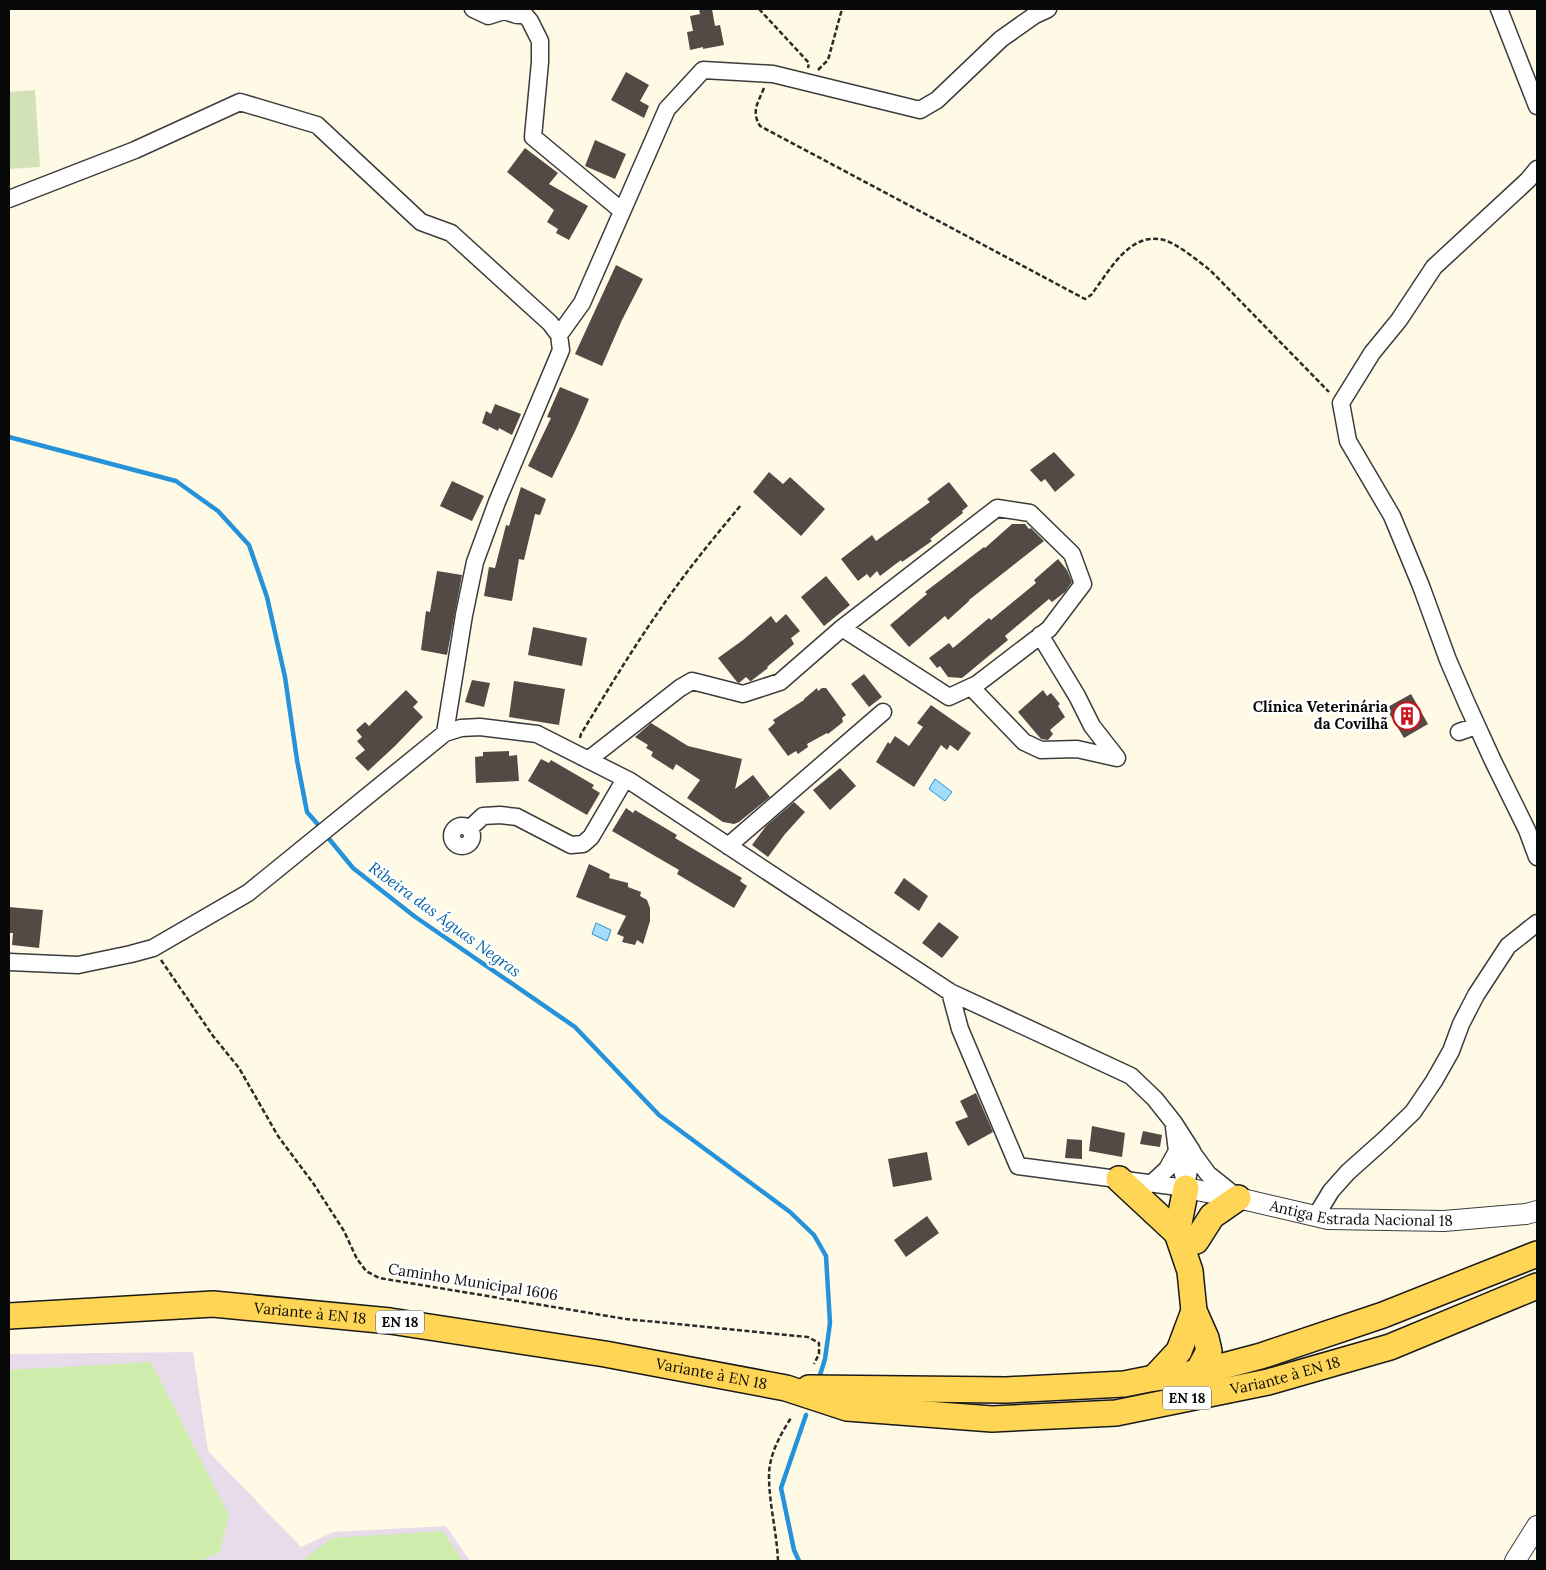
<svg xmlns="http://www.w3.org/2000/svg" width="1546" height="1570" viewBox="0 0 1546 1570" font-family="Lora,serif">
  <rect width="100%" height="100%" fill="#fffae6"/>
  <!-- industrial -->
  <path fill="#e9dcea" d="M193,1352L208,1451L301,1547L333,1532L446,1526L470,1561H9V1354Z"/>
  <!-- green -->
  <path fill="#ceecac" d="M151,1362L229,1515L220,1552L200,1561H9V1370Z
    M443,1531L463,1561H302L332,1538Z"/>
  <!-- cemetery -->
  <path fill="#d3e1b6" d="M35,90L40,167L9,169V92Z"/>
  <!-- water -->
  <path fill="#a4dcfc" stroke="#2592da" d="M935,779L952,792L945,801L929,789Z
    M596,923L611,930L607,941L592,934Z"/>
  <g fill="none" stroke-linecap="round" stroke-linejoin="round">
    <!-- stream -->
    <path stroke="#2592da" stroke-width="4.5" d="M9,437L176,481L218,511L249,545L267,597L285,677L297,760L307,812L321,828
      M325,834L353,868L414,916L575,1027L659,1115L790,1212L814,1235L826,1256L830,1323L825,1359L820,1375
      M799,1561L794,1550L781,1488L806,1415"/>
  </g>
  <!-- building -->
  <path fill="#534a45" d="M699,9H712L715,26L720,25L724,45L703,49V47L690,50L687,32L693,31L690,16L700,14Z
    M626,72L649,85L640,101L649,106L644,118L611,100Z
    M595,140L626,154L615,179L585,166Z
    M525,148L558,173L549,184L588,206L569,240L556,233L558,229L547,222L554,210L507,172Z
    M616,265L643,279L622,320L602,366L575,354Z
    M560,387L589,399L576,429L552,478L528,466L551,418L547,417Z
    M495,404L521,414L512,435L499,428L498,431L482,423L486,411L491,414Z
    M1054,452L1075,475L1055,492L1045,479L1041,482L1030,470Z
    M769,472L783,484L790,477L825,509L801,536L753,492Z
    M452,481L484,496L472,521L440,506Z
    M949,482L968,506L962,511L963,513L930,539L932,541L902,562L901,560L880,576L877,571L870,578L867,574L858,581L841,559L872,535L876,541L930,502L927,499Z
    M521,487L546,499L540,515L535,514L524,560L519,559L512,601L484,596L489,567L495,568L506,525L509,526Z
    M1012,524H1025L1029,529L1031,528L1044,541L969,600V601L948,620L945,616L909,647L890,625L927,594L925,592L984,547L985,548Z
    M1058,559L1067,570L1072,582L1065,592L1052,602L1049,599L1005,636L1008,640L962,678L948,677L940,666L937,668L929,658L949,643L953,648L989,618L991,620L1036,583L1034,580Z
    M437,571L462,575L447,655L421,650L426,611L430,612Z
    M826,576L850,605L824,626L801,597Z
    M786,614L800,631L791,638L794,644L767,667L768,668L751,681H750L746,677L739,683L737,682L718,658L743,640L771,616L776,623Z
    M533,627L587,638L582,666L528,655Z
    M864,674L882,697L869,707L851,684Z
    M472,680L490,683L484,707L465,702Z
    M514,681L565,689L559,725L509,717Z
    M817,688L818,691L822,688H826L846,715L842,718L843,722L828,734L827,733L807,744L808,747L798,754L796,751L788,756L768,729L775,723L773,720L804,700V699Z
    M406,690L418,702L413,707L423,717L395,746L368,771L355,758L365,750L357,741L362,737L356,730L365,722L369,726Z
    M1043,690L1047,696L1051,693L1060,704L1058,706L1065,717L1050,730L1053,734L1048,740L1041,739L1018,712Z
    M1411,694L1428,724L1404,738L1386,708Z
    M931,705L971,733L958,751L950,745L947,750L941,745L914,787L876,762L888,742L890,744L895,736L909,746L923,727L917,723Z
    M651,723L688,746L742,759L735,789L753,775L770,797L739,822L734,824L723,822L687,798L700,780L676,764L673,770L651,756L653,752L646,748L648,745L635,737Z
    M509,751V756L517,755L519,781L476,783L475,757L483,756V752Z
    M541,759L549,763L551,760L594,785L592,788L600,793L587,815L528,781Z
    M840,768L856,786L830,810L813,790Z
    M794,802L805,812L785,834L768,857L752,845L766,826Z
    M626,808L633,813L635,810L677,835L675,838L742,878L740,881L747,886L734,908L677,874L679,870L612,831Z
    M589,864L610,874L609,878L628,883V887L641,892L640,896L647,900L650,908V921L643,944L637,940L635,945L622,942L624,937L617,934L626,916L576,897Z
    M904,878L928,896L919,911L894,893Z
    M9,907L43,910L39,948L12,945L13,933H9Z
    M939,922L959,937L942,958L922,943Z
    M976,1093L993,1132L968,1146L955,1122L968,1117L960,1101Z
    M1092,1126L1125,1133L1122,1157L1089,1151Z
    M1143,1131L1162,1135L1160,1147L1140,1144Z
    M1067,1139L1082,1140V1159L1065,1158Z
    M927,1152L932,1180L893,1187L888,1159Z
    M927,1216L939,1233L906,1257L894,1240Z"/>
  <g fill="none" stroke-linecap="round" stroke-linejoin="round">
    <defs>
      <path id="minor" d="M473,9L488,16L504,11L517,15H525
        M520,9L530,21L540,41V62L533,137L622,211
        M1499,9L1537,106
        M1537,169L1528,180L1434,267L1399,320L1372,353L1341,403L1348,441L1392,516L1421,586L1448,660L1467,704L1493,761L1527,830L1537,857
        M9,199L135,150L240,102L317,125L421,222L451,233L550,323L559,335L561,350L497,502L475,562L464,615L445,733
        M559,335L582,303L667,109L703,70L773,74L920,110L937,100L1001,39L1035,15L1048,9
        M971,687L1024,742L1041,750L1077,749L1117,758L1092,726L1077,696L1040,635
        M1459,732L1476,726
        M588,760L680,688L692,681L743,694L780,682L842,628L997,508L1030,513L1072,554L1083,584L1049,629L977,684L949,697L842,628
        M452 836a10 10 0 1 1 20 0a10 10 0 1 1-20 0Z
        M469,829L483,816L500,815L517,817L571,845L583,844L591,837L625,779
        M728,846L883,712
        M9,962L78,965L131,954L153,948L248,893L445,733L461,728L480,727L537,734L630,781L950,992L1131,1076L1155,1099L1174,1123L1192,1151L1186,1188
        M950,992L960,1029L1018,1166L1186,1188
        M1174,1127L1177,1151L1185,1182
        M1192,1152L1208,1174L1238,1198
        M1151,1184L1167,1169L1177,1151
        M1316,1216L1331,1191L1348,1172L1385,1139L1413,1112L1434,1081L1451,1051L1461,1024L1476,995L1508,946L1537,923"/>
      <g id="tertiary">
        <path id="s1" d="M1186,1188L1238,1198L1328,1219L1444,1221L1526,1214L1537,1211"/>
        <path d="M1515,1561L1537,1526"/>
      </g>
      <g id="primary">
        <path d="M1119,1179L1177,1233"/>
        <path d="M1186,1188L1177,1233L1190,1271L1194,1311L1206,1338L1209,1351L1197,1373L1190,1381"/>
        <path d="M1196,1241L1212,1216L1238,1198"/>
        <path id="s2" d="M9,1316L213,1304L390,1321L605,1354L786,1388L847,1408L992,1419L1116,1413L1268,1382L1390,1347L1537,1286"/>
        <path d="M1154,1378L1179,1351L1194,1311"/>
        <path d="M809,1388L1006,1390L1124,1384L1154,1378L1197,1373L1261,1356L1383,1315L1537,1254"/>
      </g>
    </defs>
    <!-- minor casing -->
    <use href="#minor" stroke="#3c3c3c" stroke-width="19"/>
    <!-- tertiary casing -->
    <use href="#tertiary" stroke="#3c3c3c" stroke-width="22"/>
    <!-- primary casing -->
    <use href="#primary" stroke="#1a1a1a" stroke-width="28"/>
    <!-- path -->
    <path stroke="#2b2b2b" stroke-width="2.5" stroke-dasharray="5 2.5" stroke-linecap="butt" d="M759,9L809,63L808,68
      M818,70L828,60L842,9
      M764,88C758,103 751,111 760,126L1085,299L1091,295C1109,272 1129,231 1164,240C1178,244 1198,261 1210,270L1329,392
      M580,738L581,734C606,693 631,651 659,611C684,574 712,540 741,505
      M161,960L213,1036L239,1068L278,1136L313,1183L344,1231L357,1259L366,1271L379,1278L626,1319L808,1337L819,1343V1354L814,1364
      M778,1561C777,1533 769,1504 769,1476C769,1455 780,1435 791,1418"/>
    <!-- minor -->
    <use href="#minor" stroke="#fff" stroke-width="16"/>
    <!-- tertiary -->
    <use href="#tertiary" stroke="#fff" stroke-width="20"/>
    <!-- primary -->
    <use href="#primary" stroke="#ffd556" stroke-width="25"/>
  </g>
  <!-- icons -->
  <defs>
    <symbol id="building-ring" viewBox="-11 -11 22 22"><circle r="9.5" fill="#fff" stroke="#c5161f" stroke-width="1.5"/><path d="M-4-6H4V6H1V3H-1V6H-4ZM-2.5-4.3h1.7v1.8h-1.7ZM.8-4.3h1.7v1.8H.8ZM-2.5-1h1.7V.8h-1.7ZM.8-1h1.7V.8H.8Z" fill="#c5161f"/></symbol>
  </defs>
  <g fill-rule="evenodd">
    <use href="#building-ring" x="1391" y="700" width="32" height="32"/>
  </g>
  <g text-anchor="middle" stroke-width="5" stroke-linejoin="round" paint-order="stroke">
    <!-- shield labels -->
    <g fill="#fff" stroke="#535353" stroke-width="1">
      <rect x="376" y="1310.5" width="48" height="23" rx="4"/>
      <rect x="1163" y="1386.5" width="48" height="23" rx="4"/>
    </g>
    <g font-size="14" font-weight="bold" fill="#090909">
      <text x="400" y="1327">EN 18</text>
      <text x="1187" y="1403">EN 18</text>
    </g>
    <!-- poi labels -->
    <g font-size="15" font-weight="bold" fill="#090909" stroke="#fff" text-anchor="end">
      <text x="1388" y="712">Clínica Veterinária<tspan x="1388" dy="17">da Covilhã</tspan></text>
    </g>
    <!-- street labels -->
    <g font-size="15" fill="#090909" stroke="#fff">
      <text dy="5" stroke="none"><textPath href="#s1" startOffset="178">Antiga Estrada Nacional 18</textPath></text>
      <text transform="translate(473 1282) rotate(9)" y="5">Caminho Municipal 1606</text>
      <text dy="5" stroke="none"><textPath href="#s2" startOffset="302">Variante à EN 18</textPath></text>
      <text dy="5" stroke="none"><textPath href="#s2" startOffset="708">Variante à EN 18</textPath></text>
      <text dy="5" stroke="none"><textPath href="#s2" startOffset="1291">Variante à EN 18</textPath></text>
    </g>
    <!-- water labels -->
    <g font-size="16" font-style="italic" fill="#0961a5" stroke="#fff">
      <text transform="translate(445 919) rotate(36)" y="6">Ribeira das Águas Negras</text>
    </g>
  </g>
  <!-- border -->
  <rect width="1546" height="1570" fill="none" stroke="#090909" stroke-width="20"/>
</svg>
